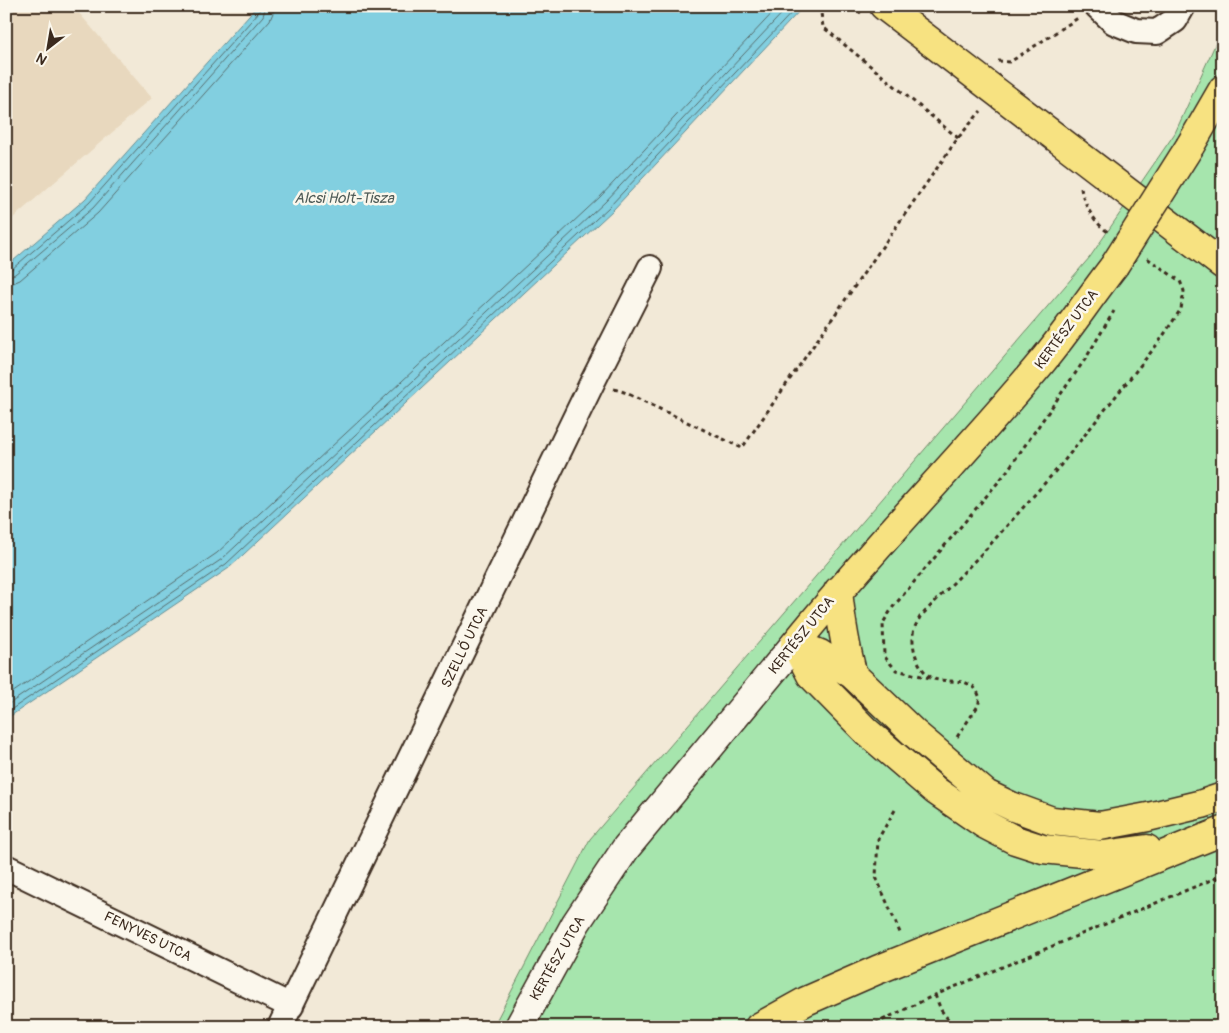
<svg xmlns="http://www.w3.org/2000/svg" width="1229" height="1033" viewBox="0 0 1229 1033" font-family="Pangolin,sans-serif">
  <rect width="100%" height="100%" fill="#f2e9d7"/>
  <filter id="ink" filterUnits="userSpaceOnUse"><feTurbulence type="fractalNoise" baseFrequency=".02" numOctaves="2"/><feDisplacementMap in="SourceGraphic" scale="10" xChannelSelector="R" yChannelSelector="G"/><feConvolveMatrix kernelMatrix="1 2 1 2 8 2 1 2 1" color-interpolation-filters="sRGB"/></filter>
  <g filter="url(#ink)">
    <!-- built -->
    <path fill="#e8d8be" d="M6,6H73L152,98L6,224Z"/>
    <!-- green -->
    <path fill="#a6e5ad" stroke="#708866" d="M1223,27V1027H493L590,839L1090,257L1175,133Z"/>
    <!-- water -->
    <path fill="#82cfe0" stroke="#668d92" d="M257,6H804L613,210L229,568L6,719V267L85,199Z"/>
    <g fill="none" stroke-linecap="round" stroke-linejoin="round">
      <!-- shore -->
      <path stroke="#576c6c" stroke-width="1" d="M6,270L12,269L89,203L259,12L260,6
        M6,277L15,274L93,208L263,16L266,6
        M6,284L13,283L20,280L98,213L270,20L273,13L274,6
        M6,697L217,553L600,197L779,6
        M6,706L222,559L605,202L789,6
        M6,713L226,564L609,207L798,6"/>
      <defs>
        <path id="minor" d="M1097,6L1114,22L1136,31L1157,32L1175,20L1183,6
          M6,867L291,1006
          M280,1027L592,383L650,268"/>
        <path id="secondary" d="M519,1027L576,923L626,848L795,644"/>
        <path id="primary" d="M884,6L1223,265
          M1190,146L1223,89
          M838,591C841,620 845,647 853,675
          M795,644C873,547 961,459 1041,363C1067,332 1089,298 1114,266
          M795,644L811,675L867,732L936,791L984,824L1015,840L1043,849L1103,855L1147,849
          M795,644L820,654L853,675L914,733L986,794L1011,806L1052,821L1100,826L1148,817L1202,804L1223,797
          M759,1027L806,1001L877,970L1223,831"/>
      </defs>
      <!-- minor casing -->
      <use href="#minor" stroke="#3b2a1e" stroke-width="28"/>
      <!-- secondary casing -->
      <use href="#secondary" stroke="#3b2a1e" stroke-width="31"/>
      <!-- primary casing -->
      <use href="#primary" stroke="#3b2a1e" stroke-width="31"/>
      <!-- path -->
      <path stroke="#3b2a1e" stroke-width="3" stroke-dasharray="4 4" stroke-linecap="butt" d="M820,6L823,27L958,138
        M852,6L861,13
        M998,61L1010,62L1078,18
        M1081,188C1083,203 1095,224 1108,232
        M614,389L624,392L742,448L958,138L981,111
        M931,677C918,669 912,650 913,635C913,629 917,623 920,617L988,547L1060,466L1159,342L1181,309L1184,291L1180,281L1147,258
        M957,737L978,706L980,698L977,691L973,686L964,682L938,680L896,670L884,656L883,623L893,607L1005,474L1086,358L1114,311
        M895,810L878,839L876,877L901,935
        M935,995L941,1010L954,1027
        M868,1027L935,995L1223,875"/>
      <!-- minor -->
      <use href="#minor" stroke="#fbf7ec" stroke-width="24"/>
      <!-- secondary -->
      <use href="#secondary" stroke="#fbf7ec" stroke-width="28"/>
      <!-- primary -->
      <use href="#primary" stroke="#f7e281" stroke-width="28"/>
      <defs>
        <path id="primary-bridge" d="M1114,266L1190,146"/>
      </defs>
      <!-- primary-bridge casing -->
      <use href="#primary-bridge" stroke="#3b2a1e" stroke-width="31" stroke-linecap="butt"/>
      <!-- primary-bridge -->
      <use href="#primary-bridge" stroke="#f7e281" stroke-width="28"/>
    </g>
  </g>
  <g text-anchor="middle" stroke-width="5" stroke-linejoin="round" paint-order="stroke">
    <!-- street labels -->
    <g font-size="14" fill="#3b2a1e" stroke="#fbf7ec">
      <text transform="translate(1066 329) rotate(-53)" y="5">KERTÉSZ UTCA</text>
      <text transform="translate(801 635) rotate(-51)" y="5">KERTÉSZ UTCA</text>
      <text transform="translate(464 647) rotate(-64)" y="5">SZELLŐ UTCA</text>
      <text transform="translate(148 936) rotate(26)" y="5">FENYVES UTCA</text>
      <text transform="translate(557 958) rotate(-60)" y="5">KERTÉSZ UTCA</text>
    </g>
    <!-- water labels -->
    <g font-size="15" font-style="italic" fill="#505c58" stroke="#fbf7ec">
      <text x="344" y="203">Alcsi Holt-Tisza</text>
    </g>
  </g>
  <!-- margin -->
  <rect width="1229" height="1033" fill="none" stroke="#fbf7ec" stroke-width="25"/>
  <rect x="12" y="12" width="1204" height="1008" fill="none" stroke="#3b2a1e" stroke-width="2" filter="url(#ink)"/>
  <!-- north arrow -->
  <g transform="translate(48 48) rotate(211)" stroke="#fbf7ec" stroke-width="4" paint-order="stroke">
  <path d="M0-4L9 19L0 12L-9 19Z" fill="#3b2a1e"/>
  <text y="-8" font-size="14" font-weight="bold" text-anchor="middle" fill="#3b2a1e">N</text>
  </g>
</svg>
